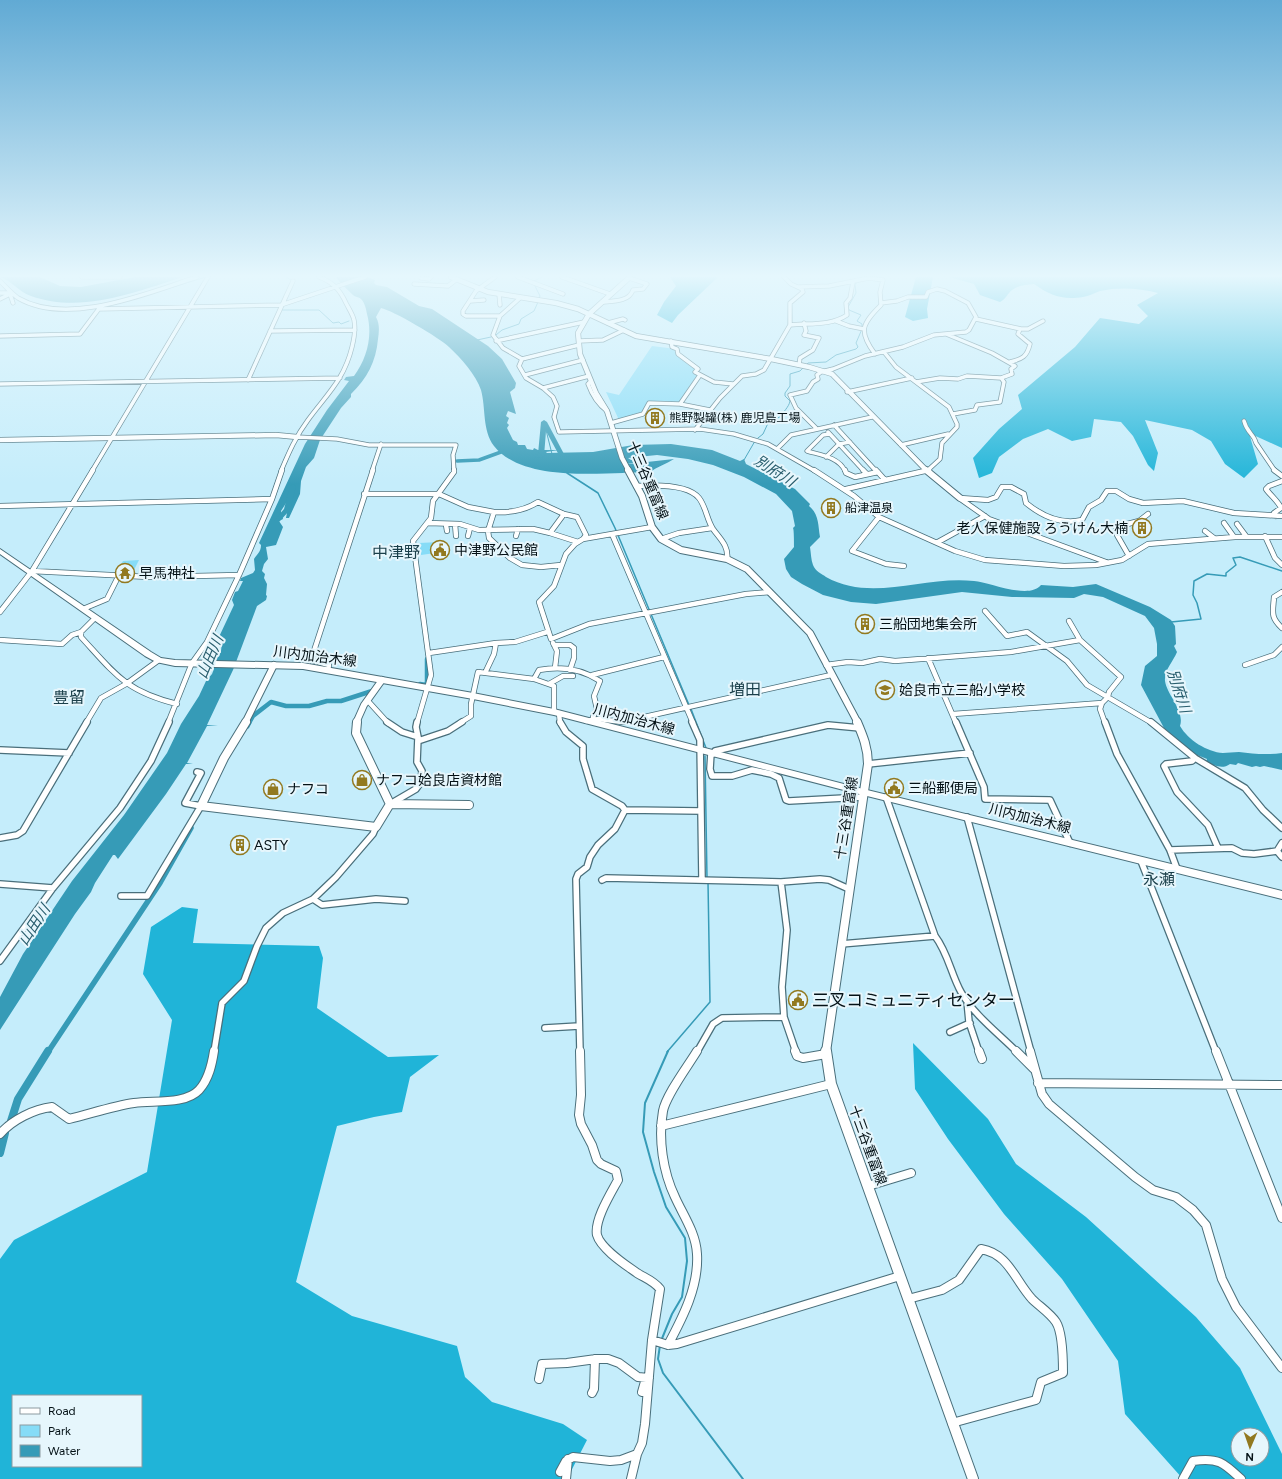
<svg xmlns="http://www.w3.org/2000/svg" width="1282" height="1479" viewBox="0 0 1282 1479" font-family="Figtree,'Noto Sans JP',sans-serif">
  <rect width="100%" height="100%" fill="#c5edfb"/>
  <!-- green -->
  <path fill="#86dcf7" d="M652,346L676,349C679,361 694,362 698,375L678,404L648,403L642,413L619,420L606,392L619,395Z
    M440,542L449,551L421,555L419,543Z
    M139,560L131,576L115,575L123,561Z"/>
  <!-- forest -->
  <path fill="#20b4d8" fill-rule="evenodd" d="M670,277H718L678,315L672,323L657,315L664,302L676,286Z
    M916,277H934H933L927,309L928,318L913,321L905,317Z
    M949,277H1282V448L1249,433L1258,464L1244,478L1225,464L1211,441L1192,430L1145,420L1158,453L1154,471L1148,465L1133,436L1121,422L1094,419L1091,437L1072,441L1048,429L1023,439L999,457L992,473L979,478L973,458L999,429L1022,409L1018,395L1075,347L1100,318L1139,324L1148,316L1137,305L1158,293C1139,288 1119,287 1100,291C1094,293 1089,296 1083,297C1062,300 1051,296 1034,284C1026,285 1018,285 1012,290C1007,294 1006,299 1000,302L980,295L974,284Z
    M182,907L198,909L193,943L319,946L323,958L317,1008L388,1057L439,1055L410,1077L402,1112L374,1117L337,1126L296,1282L352,1316L457,1346L465,1377L492,1402L563,1424L587,1440L567,1479H0V1259L14,1240L147,1172L172,1020L143,974L151,927ZM13,1396H141V1466H13Z
    M913,1043L988,1119L1016,1164L1086,1217L1196,1317L1240,1368L1282,1454V1479H1183L1125,1414L1118,1361L1062,1279L1004,1214L948,1139L915,1089ZM1238,1435H1262V1459H1238Z"/>
  <!-- water -->
  <path fill="#369bb7" d="M0,277H40L60,286L81,287L135,277H183C135,292 82,314 31,296C19,292 12,281 0,277Z
    M336,277H368L375,280L374,283L376,285L387,287L419,306L432,309L488,346L502,359L516,383L515,388L510,392L516,414L508,411L506,416L509,418L507,423L509,425L507,428L513,440L517,442L518,445H525L527,449L533,450L534,448L538,450H559L546,452L547,453L593,452L633,445L671,444L712,450L740,461L744,459L746,464L795,489L810,504L809,506C819,514 818,525 820,537L810,547C811,553 811,560 813,565C815,571 822,574 826,577C872,603 925,575 974,581C989,582 1029,600 1041,585L1073,587L1096,584L1150,607L1171,620L1175,626L1176,644L1174,646L1177,652C1173,662 1164,670 1165,681C1167,695 1185,711 1180,726C1188,740 1207,752 1223,753C1228,753 1233,752 1239,752C1253,754 1268,755 1282,753V770L1264,766L1260,767L1256,766L1252,767L1238,763L1236,765L1230,764C1222,770 1214,765 1206,762L1207,759L1192,753L1164,728L1141,685L1145,666L1157,656V644L1154,628L1145,616L1103,597L1084,594L1074,598L1012,597L962,592L876,604L851,602L823,595L802,584L791,577L786,569L784,559L794,547C794,543 794,529 793,528L795,526L792,511L776,494L744,477L713,465L688,459L657,455L628,458L631,460L647,461L620,465L674,459C666,464 657,467 650,472C647,473 628,472 623,473C586,474 520,479 494,446C482,430 486,408 481,390C476,375 461,358 449,347C440,338 392,310 381,308L376,317C380,324 379,332 378,339C376,362 367,378 351,394V397L341,408L320,440L314,458L306,467L301,481L300,494L289,518H286L290,497L281,511L283,519L279,521L283,527L276,545L266,547L268,559L264,564L262,571L265,574L264,578L267,584L266,595L267,596L266,600L257,606L233,670L207,725L218,726H207L187,763L193,764H186L166,794L118,859L115,855H113L95,883L91,892L75,914L0,1030V997L23,954L72,881L124,815L167,753L181,724L199,696L206,681L212,674L214,669V662L221,651L222,642L218,639L234,605L232,600L235,592L238,591L243,581H240L241,578L253,573L255,570L254,559C257,554 261,552 261,545L259,543L305,444L327,410L349,381L344,380L346,377L354,376C367,358 373,336 367,314C366,309 365,303 361,299C359,297 355,297 353,295C348,290 339,282 336,277Z"/>
  <g fill="none" stroke-linecap="round" stroke-linejoin="round">
    <!-- stream-far2 -->
    <path stroke="#369bb7" stroke-width="1" d="M286,277L291,280
      M534,281L542,277
      M860,281L855,284L856,293L848,307L849,310L861,315L857,321L862,324V327
      M534,284L540,296L539,299
      M116,304L206,277
      M282,308V310H319L333,323L339,322L341,324L349,321
      M496,335L502,330L519,324L521,319L534,311L538,302
      M477,340L491,337
      M544,422L552,454
      M758,438L763,434L769,421L780,417C783,412 789,407 790,401L785,396V393L790,386V374L800,371L808,363L826,362L836,355L856,349L858,347L856,343L862,329
      M744,460L755,441"/>
    <!-- stream-far1 -->
    <path stroke="#369bb7" stroke-width="1.5" d="M567,473L598,493L615,528L689,705
      M1171,622L1201,619L1197,603L1193,595L1194,581L1207,574L1226,576V573L1236,565L1233,558L1240,557L1282,571
      M691,709L706,748
      M705,756L707,878
      M667,1052L710,1002L708,882"/>
    <!-- stream -->
    <path stroke="#369bb7" stroke-width="2" d="M661,1341L672,1314L682,1297L687,1261L685,1238L666,1207L654,1172L643,1132L645,1103L668,1051
      M660,1345L658,1359L663,1373L743,1479"/>
    <!-- canal-far3 -->
    <path stroke="#369bb7" stroke-width="3.5" d="M457,461L479,460L501,452L502,447"/>
    <!-- canal-far2 -->
    <path stroke="#369bb7" stroke-width="4.5" d="M420,684L426,685L427,682V659
      M249,723L253,716L271,702L286,706H309L327,701H341L372,691"/>
    <!-- canal-far1 -->
    <path stroke="#369bb7" stroke-width="5.5" d="M247,726L249,722
      M48,1052L160,883L191,828"/>
    <!-- canal -->
    <path stroke="#369bb7" stroke-width="8" d="M11,1121L18,1099L48,1051
      M0,1153L5,1133"/>
    <!-- river -->
    <path fill="#369bb7" fill-rule="evenodd" d="M544,420L547,422L564,454H571V456L560,457L546,431L544,456L541,458L535,457V455L538,454L541,422Z
      M293,484L296,486L290,510L278,523H274V521L284,509L290,486Z"/>
    <defs>
      <path id="street-far3" d="M82,277H120
        M495,277L476,291L463,311V314L466,316H500L493,335L503,348L522,359L579,345
        M518,277L563,294
        M562,277L610,294
        M421,278L429,279L431,277
        M0,281C6,287 11,293 18,298C68,327 147,293 197,277
        M414,284L448,286L457,279
        M798,287L829,286L869,278L883,280L880,292L881,305C862,324 858,331 875,354
        M0,293H11
        M10,294L13,303
        M499,294L500,305
        M0,299L12,293
        M470,301L484,300
        M602,302C613,301 629,302 633,290L643,289L647,284L629,278
        M99,309L281,305L365,277
        M500,316L520,298
        M976,319L1021,329H1028L1043,321
        M836,321L849,326L864,329
        M608,323L623,319L625,320
        M790,325C809,323 831,326 847,315L846,303L850,298L853,282
        M270,331L355,330
        M0,336L80,334L101,306
        M496,341L584,322
        M579,341L603,340L624,330
        M671,341L672,347L677,349L678,354L698,369L695,372L714,382L733,384
        M884,352L896,367L949,407L957,424V427L942,443L940,459L927,471
        M522,359L519,366L526,378L543,388L553,397L557,406L554,417L559,432L700,429L734,434L768,444L815,471
        M1010,362C1022,359 1027,357 1030,344L1018,334L1020,329
        M799,365L800,358L813,350L819,338L804,335L806,331L804,323
        M525,375L583,360
        M248,380L293,281
        M591,381L588,384C592,395 597,404 607,411
        M916,382L940,378L958,379L967,376L1001,378L1012,374L1011,369L1015,366L992,353L946,334
        M0,384L340,378
        M543,388L589,376
        M847,392L912,378
        M680,404L700,375
        M953,414L975,410L977,405L1000,402L1004,382L1001,378
        M1244,421C1247,433 1254,434 1256,443L1275,471
        M611,423L643,414L649,403L680,404L710,410
        M834,425L876,471
        M817,429L796,408L790,395L807,391L813,382L818,379L817,375L821,372L833,369L865,356L903,347L934,335L966,332L969,330L976,317L968,303L945,291L937,289L928,292L926,297H908L897,301L881,303
        M695,430L720,398L742,376L756,374L764,370L790,325V303L803,292L802,289L791,284L784,277
        M828,432L864,471
        M830,434L823,435L807,451C820,455 839,457 845,471
        M297,437L337,439L369,445H456L453,455L454,471
        M901,445L948,434
        M778,448L791,435L872,417
        M826,457L839,444L850,442
        M92,471L208,277
        M281,471C289,452 296,436 308,420C327,394 344,380 352,347C354,339 356,329 354,320C353,315 349,309 346,303C340,290 333,282 319,277
        M372,471L381,444"/>
      <path id="street-far2" d="M814,470L854,496L879,517L955,551L985,560L1064,566L1096,565L1122,560L1148,544L1235,537H1282
        M845,470L846,473L855,477L878,472
        M863,470L867,474
        M876,470L885,480
        M1274,470L1282,476
        M636,486C652,485 688,484 699,498C706,507 707,520 713,529C720,539 729,546 727,559
        M846,489L929,470
        M364,494H439L468,507L494,512
        M960,498L988,500L996,497L1002,487H1011L1024,494L1026,503C1042,516 1061,525 1082,520L1089,507L1101,500L1107,491H1116L1129,499L1143,503L1183,501L1234,513L1282,516
        M962,500L989,519L1106,562
        M0,506L272,499
        M564,514L550,533L578,542
        M1276,516L1274,513L1281,508C1278,501 1270,495 1266,489L1269,486L1282,481
        M879,517L852,551L886,564L904,566
        M428,523L460,524L479,530L533,529L550,533
        M1224,523L1234,537
        M455,524L456,536
        M1237,524L1246,536
        M446,525L447,531
        M652,527L583,539L575,544L566,554L554,586L539,602L551,639L589,624L746,594L770,592
        M1205,531L1214,538
        M612,534L693,723
        M468,536L470,528
        M516,536L518,529
        M1265,536L1275,558L1282,565
        M661,539L679,533L712,528
        M938,542L985,516
        M1129,556L1117,535L1116,527L1139,521L1148,514
        M561,565L541,567L522,565L510,558L489,538L488,531L494,512C510,513 524,511 538,502L564,514L577,517L586,535L583,539
        M32,571L149,577L239,575
        M1282,592L1274,597C1273,612 1270,617 1282,628
        M83,609L107,599L118,577
        M985,611L1007,636L1027,632L1067,661L1087,685L1152,723
        M0,612L32,571L93,470
        M1069,621L1080,640
        M81,632V637C115,674 125,691 177,704
        M0,640L62,644L72,635L81,632L95,618
        M553,643L557,651L555,668
        M554,645H570L574,648V658L570,670
        M429,653L496,643L515,642L547,632
        M928,658L956,723
        M826,665L848,662L862,663L880,659L895,661L1011,652L1080,640L1121,677L1109,692L1108,697L1102,703L1100,709L1105,723
        M1245,665L1274,655L1282,647
        M328,670L329,665L311,660L373,470
        M485,673L494,654L496,643
        M592,675L664,657
        M534,679L539,670C560,666 582,669 600,681L594,696L597,709L593,717
        M549,684L563,676H573
        M368,701L388,723
        M559,713L560,723
        M953,714L1102,703
        M586,721L599,719L622,722L831,675
        M86,723L101,698L126,684L159,660
        M168,723L192,663L207,642L239,575L272,499L282,470
        M417,723L431,675L413,541L431,518L433,501L454,472V470
        M460,723L471,716V704L478,672L534,679L554,686V712"/>
      <path id="street-far1" d="M387,722L402,732L418,737
        M560,722L566,732L583,746V759L592,789L622,806L625,810L615,829L598,845L590,857L587,867L578,874L576,879L580,1052
        M692,722L700,740L702,880
        M956,722L984,787L985,799L1050,800L1070,843
        M1105,722L1117,754L1170,850L1177,869
        M1151,722L1195,758L1245,788L1263,810L1282,828
        M418,741L448,731L462,722
        M0,750L69,753
        M711,753L710,769L712,776H732L752,770L771,774L779,778L786,800L789,801L863,797
        M713,754L715,751L828,725L860,728
        M1195,758L1192,761L1166,764L1164,766L1177,792L1208,825L1218,848
        M868,764L970,753
        M886,797L935,936C948,953 951,974 961,992C973,1014 999,1034 1017,1052
        M392,803L416,789L421,782L422,771L417,762L418,737L416,727L417,722
        M625,810L701,811
        M967,817L1031,1052
        M0,838L17,835L23,831L87,722
        M1170,850L1232,848L1242,853L1254,854L1277,851
        M1277,851L1282,843
        M1277,851L1282,857
        M1141,861L1216,1052
        M602,880L606,878L781,882L820,879L829,880L849,889
        M781,882L787,930L782,987L784,1017
        M0,884L53,888
        M121,896H147L201,806L185,803L201,773L197,772
        M313,899L322,905L376,899L405,901
        M841,944L935,936
        M0,961L53,888L120,808L151,761L169,722
        M967,1001L969,1022L979,1052
        M545,1028L579,1026
        M950,1032L970,1023
        M214,1052L222,1003L244,981L257,946L266,928L283,913L313,899L336,877L373,834L376,827
        M697,1052L713,1024L722,1018L784,1017L796,1052"/>
      <path id="street" d="M580,1051L581,1095L579,1115L581,1124L592,1145L597,1160L601,1164L616,1171L618,1180C611,1193 594,1220 597,1235C601,1249 626,1265 637,1273C645,1278 654,1281 660,1289L652,1340L645,1424L642,1443L637,1454L631,1479
        M795,1051L797,1056L803,1058L826,1054
        M979,1051L982,1059
        M1016,1051L1034,1069
        M1030,1051L1042,1094L1049,1104L1135,1177L1153,1190L1176,1197L1193,1210L1206,1225L1222,1279L1236,1307L1282,1368
        M1216,1051L1282,1218
        M1038,1083L1282,1085
        M661,1126L831,1084
        M0,1134C12,1120 34,1109 52,1107L69,1119C90,1114 113,1106 134,1103C153,1100 185,1105 199,1090C209,1079 212,1064 214,1051
        M868,1186L911,1173
        M908,1299L942,1290L959,1280L981,1249C1009,1254 1014,1279 1032,1299C1039,1306 1050,1313 1056,1322C1063,1333 1063,1360 1063,1373L1041,1382L1036,1400L952,1423
        M652,1340L668,1345L677,1344L900,1276
        M668,1345C683,1317 699,1286 697,1254C696,1233 683,1215 675,1197C663,1172 658,1139 663,1111C666,1095 688,1066 697,1051
        M539,1379L542,1364L567,1363L596,1359H608L619,1363L638,1377L649,1378
        M642,1392L646,1378
        M592,1393L594,1389L595,1359
        M560,1472L566,1461L573,1457L610,1461L621,1460L637,1454
        M566,1479L568,1459
        M1183,1479L1193,1461C1218,1457 1224,1463 1241,1479"/>
      <path id="secondary-far3" d="M451,277L488,292L556,303L578,309L636,336L771,359L809,367L832,374L927,471
        M0,440L276,435L297,437
        M629,471L622,458L607,411L596,393L580,354L578,333L589,314L630,277"/>
      <path id="secondary-far2" d="M628,470L642,496L652,527L661,539L681,550L727,559L747,569L810,633L858,723
        M926,470L960,498
        M245,723L274,665
        M356,723L364,705L382,680"/>
      <path id="secondary-far1" d="M246,722L224,758L201,806L376,827L390,804
        M357,722L356,733L390,804
        M390,804L469,805
        M826,1052L868,764C868,748 863,736 857,722"/>
      <path id="secondary" d="M826,1051L831,1084L973,1479"/>
      <path id="primary" d="M0,549L151,652L161,658L175,660L303,663L473,693L554,709L863,789L1282,891V899L863,795L554,715L473,699L303,669L175,666L156,662L145,656L0,554Z"/>
    </defs>
    <!-- street-far3 casing -->
    <use href="#street-far3" stroke="#4a6f7b" stroke-width="5"/>
    <!-- street-far2 casing -->
    <use href="#street-far2" stroke="#4a6f7b" stroke-width="6"/>
    <!-- street-far1 casing -->
    <use href="#street-far1" stroke="#4a6f7b" stroke-width="8"/>
    <!-- street casing -->
    <use href="#street" stroke="#4a6f7b" stroke-width="10"/>
    <!-- secondary-far3 casing -->
    <use href="#secondary-far3" stroke="#4a6f7b" stroke-width="6"/>
    <!-- secondary-far2 casing -->
    <use href="#secondary-far2" stroke="#4a6f7b" stroke-width="8"/>
    <!-- secondary-far1 casing -->
    <use href="#secondary-far1" stroke="#4a6f7b" stroke-width="10"/>
    <!-- secondary casing -->
    <use href="#secondary" stroke="#4a6f7b" stroke-width="12"/>
    <!-- primary casing -->
    <use href="#primary" stroke="#4a6f7b" stroke-width="2"/>
    <!-- street-far3 -->
    <use href="#street-far3" stroke="#fff" stroke-width="3.5"/>
    <!-- street-far2 -->
    <use href="#street-far2" stroke="#fff" stroke-width="4.5"/>
    <!-- street-far1 -->
    <use href="#street-far1" stroke="#fff" stroke-width="5.5"/>
    <!-- street -->
    <use href="#street" stroke="#fff" stroke-width="8"/>
    <!-- secondary-far3 -->
    <use href="#secondary-far3" stroke="#fff" stroke-width="4.5"/>
    <!-- secondary-far2 -->
    <use href="#secondary-far2" stroke="#fff" stroke-width="6"/>
    <!-- secondary-far1 -->
    <use href="#secondary-far1" stroke="#fff" stroke-width="8"/>
    <!-- secondary -->
    <use href="#secondary" stroke="#fff" stroke-width="10"/>
    <!-- primary -->
    <use href="#primary" fill="#fff" fill-rule="evenodd"/>
  </g>
  <!-- sky -->
  <linearGradient id="sky" x2="0" y2="1"><stop stop-color="#61aad4"/><stop offset="0.57" stop-color="#e5f7fd"/><stop offset="1" stop-color="#e5f7fd" stop-opacity="0"/></linearGradient>
  <rect width="1282" height="484" fill="url(#sky)"/>
  <!-- icons -->
  <defs>
    <symbol id="building-ring" viewBox="-11 -11 22 22"><circle r="9.5" fill="#e6f6fc" stroke="#927920" stroke-width="1.5"/><path d="M-4-6H4V6H1V3H-1V6H-4ZM-2.5-4.3h1.7v1.8h-1.7ZM.8-4.3h1.7v1.8H.8ZM-2.5-1h1.7V.8h-1.7ZM.8-1h1.7V.8H.8Z" fill="#927920"/></symbol>
    <symbol id="civic-ring" viewBox="-11 -11 22 22"><circle r="9.5" fill="#e6f6fc" stroke="#927920" stroke-width="1.5"/><path d="M-.6-6.5H3V-4.5H.6V-3L4-1V1h2V6H-6V1h2V-1L-.6-3ZM-1.2 2.5V6h2.4V2.5Z" fill="#927920"/></symbol>
    <symbol id="temple-ring" viewBox="-11 -11 22 22"><circle r="9.5" fill="#e6f6fc" stroke="#927920" stroke-width="1.5"/><path d="M0-6L5-2H3V0L6.5 2.5H4V6H1.5V3h-3V6H-4V2.5H-6.5L-3 0V-2H-5Z" fill="#927920"/></symbol>
    <symbol id="school-ring" viewBox="-11 -11 22 22"><circle r="9.5" fill="#e6f6fc" stroke="#927920" stroke-width="1.5"/><path d="M0-5L7-2L0 1L-7-2ZM-4 1L0 2.5L4 1V4Q0 6-4 4Z" fill="#927920"/></symbol>
    <symbol id="shop-ring" viewBox="-11 -11 22 22"><circle r="9.5" fill="#e6f6fc" stroke="#927920" stroke-width="1.5"/><path d="M-5-2.5h2.3a2.7 3.5 0 0 1 5.4 0H5L5.5 6h-11ZM-1.5-2.5h3a1.5 2.3 0 0 0-3 0Z" fill="#927920"/></symbol>
  </defs>
  <g fill-rule="evenodd">
    <use href="#building-ring" x="644" y="407" width="22" height="22"/>
    <use href="#building-ring" x="820" y="497" width="22" height="22"/>
    <use href="#building-ring" x="1131" y="517" width="22" height="22"/>
    <use href="#civic-ring" x="429" y="539" width="22" height="22"/>
    <use href="#temple-ring" x="114" y="562" width="22" height="22"/>
    <use href="#building-ring" x="854" y="613" width="22" height="22"/>
    <use href="#school-ring" x="874" y="679" width="22" height="22"/>
    <use href="#shop-ring" x="351" y="769" width="22" height="22"/>
    <use href="#civic-ring" x="883" y="777" width="22" height="22"/>
    <use href="#shop-ring" x="262" y="778" width="22" height="22"/>
    <use href="#building-ring" x="229" y="834" width="22" height="22"/>
    <use href="#civic-ring" x="787" y="989" width="22" height="22"/>
  </g>
  <g text-anchor="middle" stroke-width="4" stroke-linejoin="round" paint-order="stroke">
    <!-- far-poi labels -->
    <g font-size="12" fill="#041116" stroke="#e6f6fc" text-anchor="start">
      <text x="669" y="422">熊野製罐(株) 鹿児島工場</text>
      <text x="845" y="512">船津温泉</text>
    </g>
    <!-- street labels -->
    <g font-size="14" fill="#041116" stroke="#e6f6fc">
      <text transform="translate(648 480) rotate(67)" y="5">十三谷重富線</text>
      <text transform="translate(315 656) rotate(7)" y="5">川内加治木線</text>
      <text transform="translate(634 719) rotate(15)" y="5">川内加治木線</text>
      <text transform="translate(846 818) rotate(-81)" y="5">十三谷重富線</text>
      <text transform="translate(1030 818) rotate(14)" y="5">川内加治木線</text>
      <text transform="translate(868 1145) rotate(70)" y="5">十三谷重富線</text>
    </g>
    <!-- poi labels -->
    <g font-size="14" fill="#041116" stroke="#e6f6fc" text-anchor="start">
      <text x="1128" y="533" text-anchor="end">老人保健施設 ろうけん大楠</text>
      <text x="454" y="555">中津野公民館</text>
      <text x="139" y="578">早馬神社</text>
      <text x="879" y="629">三船団地集会所</text>
      <text x="899" y="695">姶良市立三船小学校</text>
      <text x="376" y="785">ナフコ姶良店資材館</text>
      <text x="908" y="793">三船郵便局</text>
      <text x="287" y="794">ナフコ</text>
      <text x="254" y="850">ASTY</text>
    </g>
    <!-- water labels -->
    <g font-size="15" font-style="italic" fill="#295e6e" stroke="#e6f6fc">
      <text transform="translate(775 471) rotate(32)" y="5">別府川</text>
      <text transform="translate(210 657) rotate(-67)" y="5">山田川</text>
      <text transform="translate(1179 691) rotate(72)" y="5">別府川</text>
      <text transform="translate(34 925) rotate(-57)" y="5">山田川</text>
    </g>
    <!-- quarter labels -->
    <g font-size="16" fill="#1a3f4a" stroke="#e6f6fc">
      <text x="396" y="558">中津野</text>
      <text x="745" y="695">増田</text>
      <text x="69" y="703">豊留</text>
      <text x="1159" y="885">永瀬</text>
    </g>
    <!-- near-poi labels -->
    <g font-size="17" fill="#041116" stroke="#e6f6fc" text-anchor="start">
      <text x="812" y="1006">三叉コミュニティセンター</text>
    </g>
  </g>
  <!-- legend -->
  <rect x="12" y="1395" width="130" height="72" fill="#e6f6fc" stroke="#8c9aa0"/>
  <rect x="20" y="1408" width="20" height="6" fill="#ffffff" stroke="#8c9aa0"/>
  <text x="48" y="1415" font-size="12" fill="#041116">Road</text>
  <rect x="20" y="1425" width="20" height="12" fill="#86dcf7" stroke="#8c9aa0"/>
  <text x="48" y="1435" font-size="12" fill="#041116">Park</text>
  <rect x="20" y="1445" width="20" height="12" fill="#369bb7" stroke="#8c9aa0"/>
  <text x="48" y="1455" font-size="12" fill="#041116">Water</text>
  <!-- north arrow -->
  <g transform="translate(1250 1447) rotate(182)"><circle r="19" fill="#e6f6fc" stroke="#8c9aa0"/>
  <path d="M0-3L7 15L0 10L-7 15Z" fill="#927920"/>
  <text y="-6" font-size="11" font-weight="bold" text-anchor="middle" fill="#041116">N</text>
  </g>
</svg>
